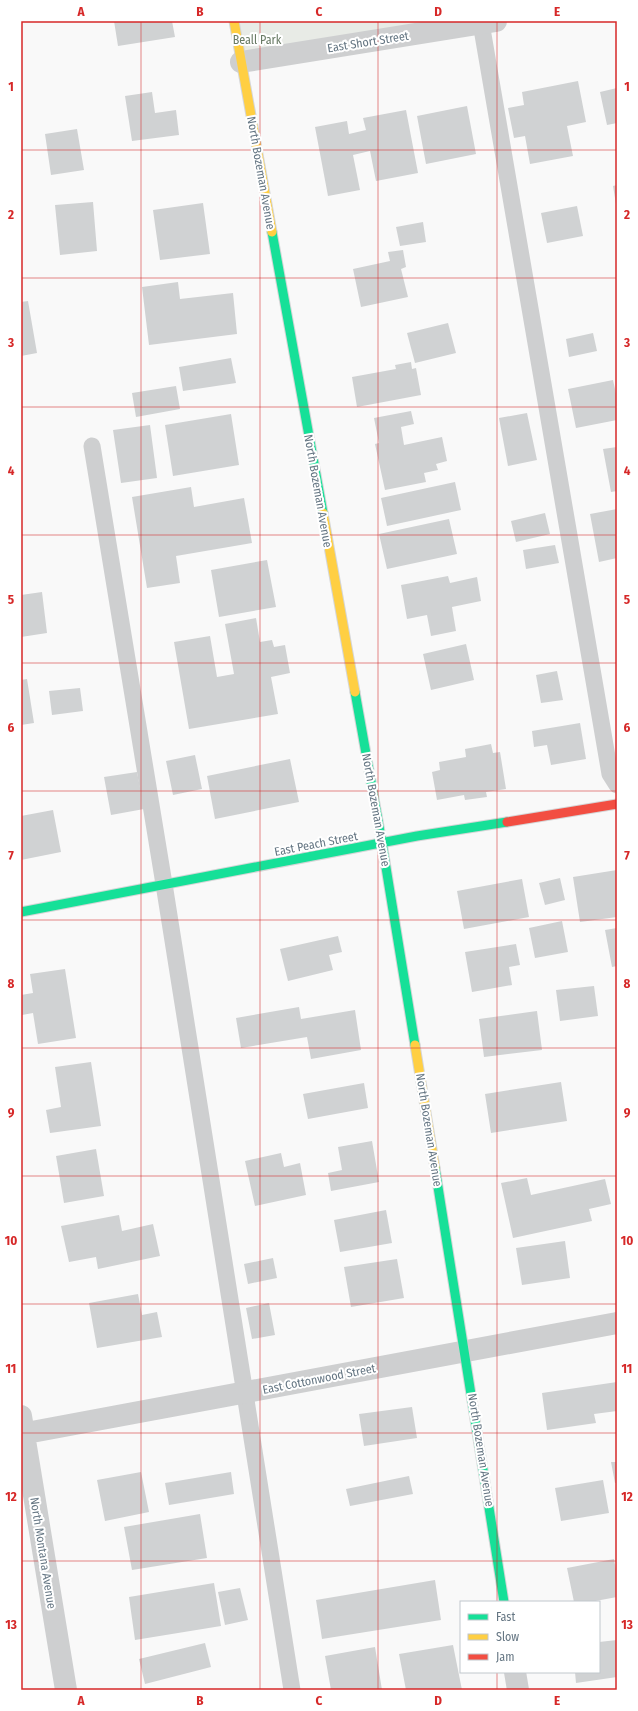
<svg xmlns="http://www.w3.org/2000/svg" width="638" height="1711" viewBox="0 0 638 1711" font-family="'Fira Sans Condensed',sans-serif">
  <rect width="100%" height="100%" fill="#f9f9f9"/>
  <!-- green -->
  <path fill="#e8ebe6" d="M234,21H504L241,62Z"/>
  <!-- building -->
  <path fill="#d0d2d3" d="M114,21H172L175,37L118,46Z
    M578,81L586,122L567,126L573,156L530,164L525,136L514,138L508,108L524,105L522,92Z
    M617,88V123L607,125L600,92Z
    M152,92L155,113L176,110L179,135L132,141L125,96Z
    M467,106L476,154L426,164L417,116Z
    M406,110L418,173L376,181L370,151L353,155L360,190L328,196L315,127L347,121L349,134L366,130L363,118Z
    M77,129L84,170L51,175L45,134Z
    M617,185V204H616L613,186Z
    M93,202L97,251L60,255L55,205Z
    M203,203L210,254L160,260L153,210Z
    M577,206L583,236L547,243L541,213Z
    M423,222L426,242L400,246L396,227Z
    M403,250L406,267L401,269L408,297L361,307L353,269L390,261L388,252Z
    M178,282L180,299L233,293L237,334L149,345L142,287Z
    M28,301L37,353L21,356V302Z
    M448,323L456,353L415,363L407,333Z
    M593,333L597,351L569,357L566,339Z
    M231,358L236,383L183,391L179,367Z
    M411,362L412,369L416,368L421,395L357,407L352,377L396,369L395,365Z
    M613,380L617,398V420L576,428L568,389Z
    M176,386L180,409L136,417L132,393Z
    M411,411L414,424L401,427L404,445L442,437L447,461L436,464L438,470L424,473L426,482L385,490L375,444L379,443L374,418Z
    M527,413L537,460L508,466L499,418Z
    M231,414L239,465L173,476L165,425Z
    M150,425L157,478L121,483L113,430Z
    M617,447V491L611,492L603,449Z
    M455,482L461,510L387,526L381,498Z
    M191,487L194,507L244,498L252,543L176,556L180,583L147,588L132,497Z
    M617,509V558L599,562L590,514Z
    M545,513L550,534L516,542L511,521Z
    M449,519L457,554L387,569L379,534Z
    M555,545L559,563L526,569L523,550Z
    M267,560L276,607L219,617L211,570Z
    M448,576L450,583L477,577L481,601L452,607L456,631L431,636L427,615L407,619L401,585Z
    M42,592L47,633L21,637V595Z
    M256,618L260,642L272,640L274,647L285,645L290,673L271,677L278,714L189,729L174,642L210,636L217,677L234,674L225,624Z
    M466,644L474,680L431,690L423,654Z
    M557,671L563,700L541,703L536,675Z
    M27,679L34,723L21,725V680Z
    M80,688L83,711L52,715L49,691Z
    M580,723L586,759L551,765L547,745L534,747L532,731Z
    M491,744L493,753L500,752L506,789L486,792L487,797L465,800L464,795L437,800L432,772L440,770L439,762L466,757L465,749Z
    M195,755L202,789L173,795L166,761Z
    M290,759L299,802L215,819L207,776Z
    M137,772L144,809L111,815L104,777Z
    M53,810L61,852L21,860V816Z
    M617,870V917L580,922L573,877Z
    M560,878L565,900L545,905L539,883Z
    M522,879L529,917L464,929L457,891Z
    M562,921L568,952L535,958L529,928Z
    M617,928V966L612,967L605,930Z
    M338,936L342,952L329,955L333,970L288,981L280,949Z
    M516,944L520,965L509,967L512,985L472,992L465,952Z
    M65,969L76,1038L38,1044L33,1013L22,1015L21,995L33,993L30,974Z
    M594,986L598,1016L560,1021L556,990Z
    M299,1007L301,1019L355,1010L361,1050L311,1059L307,1037L241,1048L236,1018Z
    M537,1011L542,1050L484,1057L479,1019Z
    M91,1062L101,1126L50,1133L46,1110L61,1107L55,1067Z
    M561,1082L567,1121L491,1133L485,1094Z
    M364,1083L368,1108L308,1119L303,1094Z
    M372,1141L379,1182L331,1191L328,1173L342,1170L338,1147Z
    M96,1149L104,1196L64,1203L56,1156Z
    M281,1153L284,1167L300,1163L306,1195L255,1206L245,1161Z
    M527,1178L531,1195L605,1179L611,1204L589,1209L592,1221L513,1238L501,1183Z
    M386,1210L392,1243L340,1252L334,1220Z
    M119,1215L122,1231L153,1224L160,1256L98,1269L96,1257L69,1262L61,1226Z
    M565,1241L570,1278L522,1285L516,1248Z
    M273,1258L277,1278L248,1284L244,1264Z
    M397,1259L404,1298L351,1307L344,1267Z
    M138,1294L142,1315L157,1312L162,1337L97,1348L89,1303Z
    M269,1303L275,1335L252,1339L246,1308Z
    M617,1382V1411L594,1414L596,1423L547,1430L542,1393Z
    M412,1407L417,1438L364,1446L359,1414Z
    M611,1462H617V1483H615Z
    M141,1472L149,1512L105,1521L97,1480Z
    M231,1472L234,1494L169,1505L165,1483Z
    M409,1476L413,1494L350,1506L346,1489Z
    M603,1480L609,1513L561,1521L555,1488Z
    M200,1514L207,1558L132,1570L124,1527Z
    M614,1559L617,1576V1597L590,1602H574L567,1568Z
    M435,1580L441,1620L322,1639L316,1600Z
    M214,1583L221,1626L135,1640L129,1597Z
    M240,1588L248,1620L225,1625L218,1592Z
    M617,1640V1677L576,1683L575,1672H599V1642Z
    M205,1643L211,1667L145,1684L139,1659Z
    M453,1645L462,1690H406L399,1654Z
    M375,1647L382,1690H331L325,1656Z"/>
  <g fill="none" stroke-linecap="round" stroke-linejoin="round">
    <defs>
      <path id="fast" d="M272,232L323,513
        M355,692L382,843L415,1045
        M21,912L417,836L507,822
        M435,1168L504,1602"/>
      <path id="slow" d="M234,21L272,232
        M323,513L355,692
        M415,1045L435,1168"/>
      <path id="jam" d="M507,822L617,804"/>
    </defs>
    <!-- fast casing -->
    <use href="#fast" stroke="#d5d6d7" stroke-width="11"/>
    <!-- slow casing -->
    <use href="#slow" stroke="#d5d6d7" stroke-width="11"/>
    <!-- jam casing -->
    <use href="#jam" stroke="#d5d6d7" stroke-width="11"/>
    <!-- lane -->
    <path stroke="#cecfd0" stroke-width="17" d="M481,23L610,774L617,785
      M92,446L164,884L292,1690"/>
    <!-- street -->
    <path stroke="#cecfd0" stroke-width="22" d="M241,62L496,21
      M21,1416L66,1690
      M21,1434L617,1323
      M515,1672L518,1690"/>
    <!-- fast -->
    <use href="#fast" stroke="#16e098" stroke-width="9"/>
    <!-- slow -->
    <use href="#slow" stroke="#ffcf43" stroke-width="9"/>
    <!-- jam -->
    <use href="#jam" stroke="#f24e42" stroke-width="9"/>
  </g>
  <!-- grid -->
  <path fill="none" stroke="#d62828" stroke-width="1" stroke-opacity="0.55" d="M141,21V1690M260,21V1690M378,21V1690M497,21V1602M21,150H617M21,278H617M21,407H617M21,535H617M21,663H617M21,791H617M21,920H617M21,1048H617M21,1176H617M21,1304H617M21,1433H617M21,1561H617M497,1672V1690"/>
  <g text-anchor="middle" stroke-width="4" stroke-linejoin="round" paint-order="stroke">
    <!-- park labels -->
    <g font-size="12" fill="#687a64" stroke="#fff">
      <text x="257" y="44">Beall Park</text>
    </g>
    <!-- street labels -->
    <g font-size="12" fill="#657683" stroke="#fff">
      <text transform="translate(368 42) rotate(-9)" y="4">East Short Street</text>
      <text transform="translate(261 173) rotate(80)" y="4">North Bozeman Avenue</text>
      <text transform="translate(318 491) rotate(80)" y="4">North Bozeman Avenue</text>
      <text transform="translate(376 810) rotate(80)" y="4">North Bozeman Avenue</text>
      <text transform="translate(316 844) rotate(-11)" y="4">East Peach Street</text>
      <text transform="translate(429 1130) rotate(81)" y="4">North Bozeman Avenue</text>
      <text transform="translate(319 1379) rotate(-11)" y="4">East Cottonwood Street</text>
      <text transform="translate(481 1450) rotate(81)" y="4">North Bozeman Avenue</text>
      <text transform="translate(43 1553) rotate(81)" y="4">North Montana Avenue</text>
    </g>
  </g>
  <!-- border -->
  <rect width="638" height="1711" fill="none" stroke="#ffffff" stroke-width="44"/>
  <!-- legend -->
  <rect x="460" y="1601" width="140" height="72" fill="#ffffff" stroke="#c1c8cd"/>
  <rect x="468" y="1614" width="20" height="6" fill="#16e098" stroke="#c1c8cd"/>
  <text x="496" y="1621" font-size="12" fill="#657683">Fast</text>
  <rect x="468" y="1634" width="20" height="6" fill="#ffcf43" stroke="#c1c8cd"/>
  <text x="496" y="1641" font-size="12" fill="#657683">Slow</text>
  <rect x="468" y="1654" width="20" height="6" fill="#f24e42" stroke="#c1c8cd"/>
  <text x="496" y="1661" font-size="12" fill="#657683">Jam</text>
  <rect x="22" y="22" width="594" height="1667" fill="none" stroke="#d62828" stroke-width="1.5"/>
  <g font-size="13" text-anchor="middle" font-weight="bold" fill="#d62828">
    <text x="81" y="16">A</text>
    <text x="200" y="16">B</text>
    <text x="319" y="16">C</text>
    <text x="438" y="16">D</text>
    <text x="557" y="16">E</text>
    <text x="11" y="91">1</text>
    <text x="627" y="91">1</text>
    <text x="11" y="219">2</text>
    <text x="627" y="219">2</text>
    <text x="11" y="347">3</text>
    <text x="627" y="347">3</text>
    <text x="11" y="475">4</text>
    <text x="627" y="475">4</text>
    <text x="11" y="604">5</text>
    <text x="627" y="604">5</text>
    <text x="11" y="732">6</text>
    <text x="627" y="732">6</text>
    <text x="11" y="860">7</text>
    <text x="627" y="860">7</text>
    <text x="11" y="988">8</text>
    <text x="627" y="988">8</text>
    <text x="11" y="1117">9</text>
    <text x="627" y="1117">9</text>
    <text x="11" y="1245">10</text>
    <text x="627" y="1245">10</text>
    <text x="11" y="1373">11</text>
    <text x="627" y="1373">11</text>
    <text x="11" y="1501">12</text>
    <text x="627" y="1501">12</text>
    <text x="11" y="1629">13</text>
    <text x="627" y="1629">13</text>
    <text x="81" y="1705">A</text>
    <text x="200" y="1705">B</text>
    <text x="319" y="1705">C</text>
    <text x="438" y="1705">D</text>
    <text x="557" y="1705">E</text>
  </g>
</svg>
